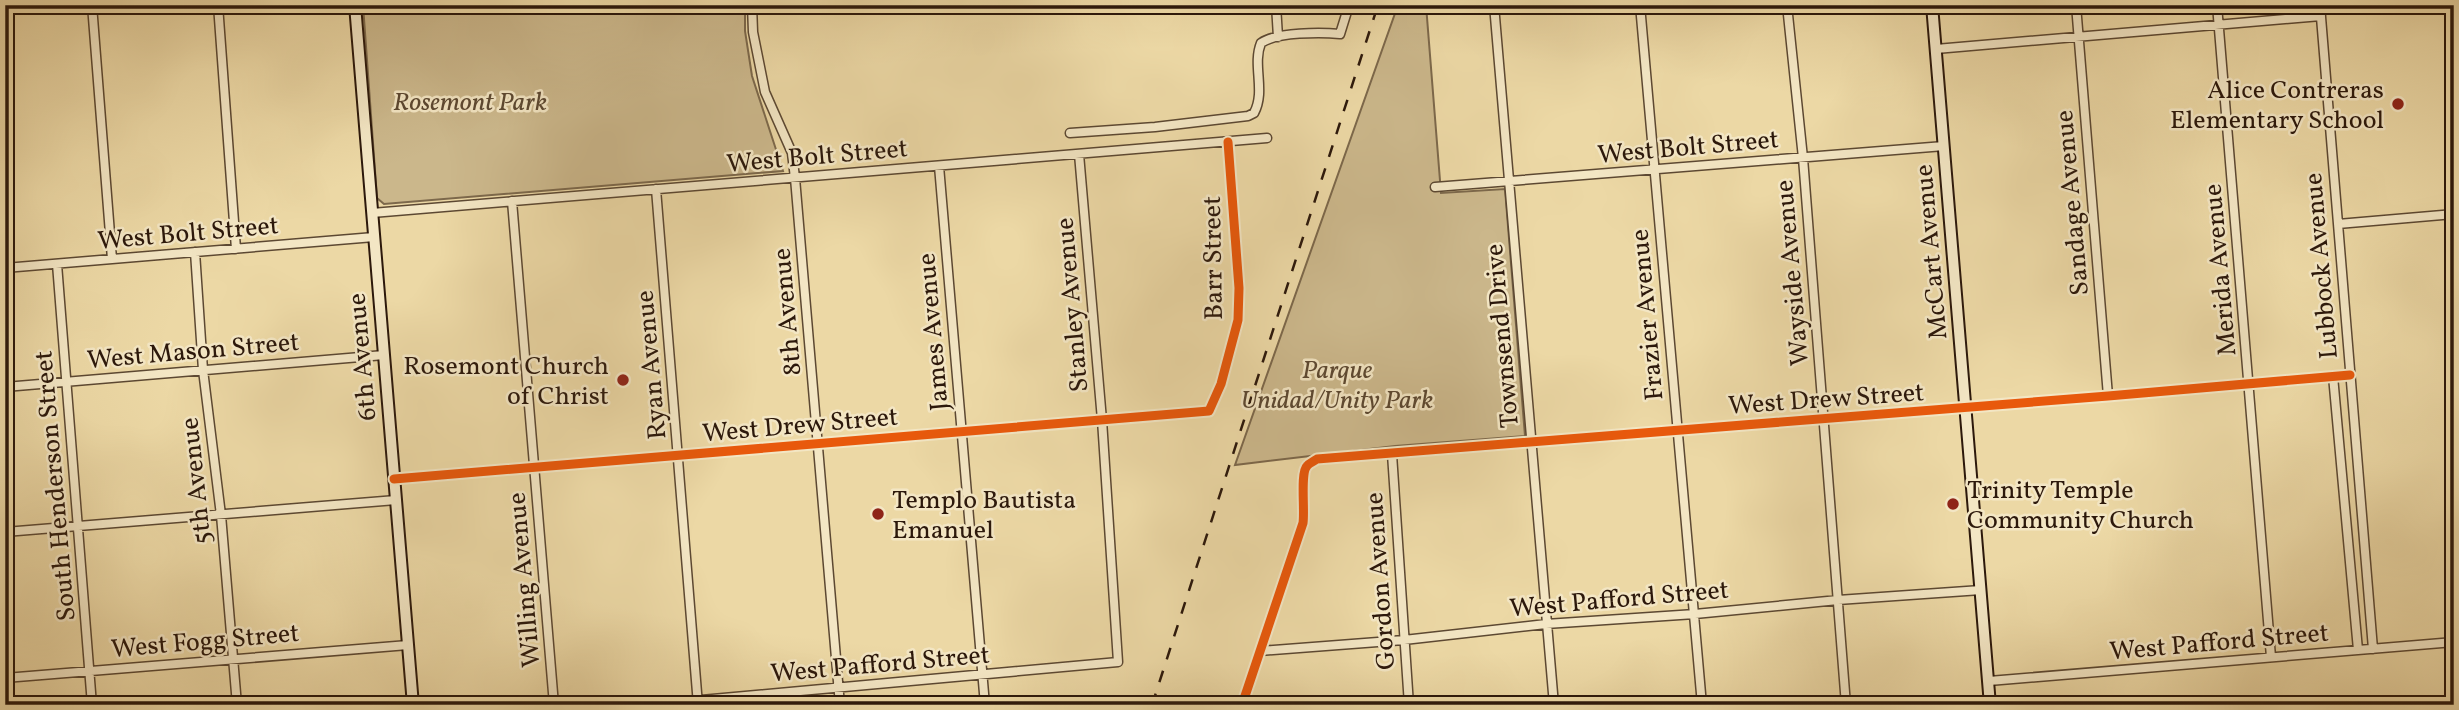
<svg xmlns="http://www.w3.org/2000/svg" width="2459" height="710" viewBox="0 0 2459 710" font-family="Vollkorn,serif">
  <rect width="100%" height="100%" fill="#ecd8a5"/>
  <filter id="stains"><feTurbulence type="fractalNoise" baseFrequency=".00286" numOctaves="4"/><feColorMatrix values="0 0 0 0 .2 0 0 0 0 .09 0 0 0 0 .02 0 0 0 .5 -.17"/></filter>
  <radialGradient id="worn" r=".72"><stop offset=".6" stop-color="#630" stop-opacity="0"/><stop offset="1" stop-color="#630" stop-opacity=".3"/></radialGradient>
  <!-- green -->
  <path fill="#cbb78b" stroke="#7c684b" stroke-width="2" d="M363,5H745V31L752,76L783,171L384,204L377,198Z
    M1398,5H1426L1441,193L1505,189L1525,436L1395,446L1235,465Z"/>
  <g fill="none" stroke-linecap="round" stroke-linejoin="round">
    <defs>
      <path id="street" d="M92,5L112,259
        M218,5L236,249
        M752,5L753,32L765,92L792,153L795,178L840,705
        M1276,5L1278,37
        M1494,5L1554,705
        M1640,5L1702,705
        M1787,5L1803,158L1846,705
        M2076,5L2108,396
        M2217,5L2271,657
        M2320,5L2373,649
        M1936,49L2321,16
        M1070,133L1155,127L1248,116L1254,113C1266,91 1252,65 1261,43C1277,32 1321,32 1340,34L1349,5
        M939,166L985,705
        M1435,187L1944,146
        M656,189L698,705
        M512,201L554,705
        M372,213L1267,138
        M2338,224L2454,214
        M195,252L203,370L221,515L237,705
        M57,264L92,705
        M5,268L374,237
        M2333,376L2358,650
        M5,387L384,355
        M1392,454L1409,705
        M394,479L1209,411L1221,384L1238,320L1239,288L1228,142
        M5,532L396,500
        M1260,651L1404,640L1546,624L1695,614L1838,600L1981,590
        M5,678L408,645
        M1989,681L2454,642
        M646,705L1118,662L1102,420L1079,154
        M1242,705L1303,523C1305,510 1300,473 1307,466C1309,463 1313,462 1317,459L2108,396L2350,375"/>
      <path id="secondary" d="M355,5L413,705
        M1932,5L1990,705"/>
    </defs>
    <!-- street casing -->
    <use href="#street" stroke="#5c4832" stroke-width="11"/>
    <!-- secondary casing -->
    <use href="#secondary" stroke="#2c180b" stroke-width="14"/>
    <!-- street -->
    <use href="#street" stroke="#f3e6c4" stroke-width="8"/>
    <!-- secondary -->
    <use href="#secondary" stroke="#f3e6c4" stroke-width="10"/>
    <!-- rail -->
    <path stroke="#2c180b" stroke-width="2.5" stroke-dasharray="12 12" stroke-linecap="butt" d="M1152,705L1378,5"/>
    <defs>
      <path id="cycleway" d="M394,479L1209,411L1221,384L1238,320L1239,288L1228,142
        M1242,705L1303,523C1305,510 1300,473 1307,466C1309,463 1313,462 1317,459L2108,396L2350,375"/>
    </defs>
    <!-- cycleway casing -->
    <use href="#cycleway" stroke="#f3e6c4" stroke-width="13"/>
    <!-- cycleway -->
    <use href="#cycleway" stroke="#e8590c" stroke-width="9"/>
  </g>
  <!-- markers -->
  <g fill="#8f2418" stroke="#f3e6c4" stroke-width="2.5">
    <circle cx="2398" cy="104" r="7"/>
    <circle cx="623" cy="380" r="7"/>
    <circle cx="1953" cy="504" r="7"/>
    <circle cx="878" cy="514" r="7"/>
  </g>
  <g text-anchor="middle" stroke-width="5" stroke-linejoin="round" paint-order="stroke">
    <!-- poi labels -->
    <g font-size="26" fill="#2c180b" stroke="#f3e6c4" text-anchor="end">
      <text x="2384" y="98">Alice Contreras<tspan x="2384" dy="30">Elementary School</tspan></text>
      <text x="609" y="374">Rosemont Church<tspan x="609" dy="30">of Christ</tspan></text>
      <text x="1967" y="498" text-anchor="start">Trinity Temple<tspan x="1967" dy="30">Community Church</tspan></text>
      <text x="892" y="508" text-anchor="start">Templo Bautista<tspan x="892" dy="30">Emanuel</tspan></text>
    </g>
    <!-- park labels -->
    <g font-size="26" font-style="italic" fill="#5c4831" stroke="#f3e6c4">
      <text x="470" y="110">Rosemont Park</text>
      <text x="1337" y="378">Parque<tspan x="1337" dy="30">Unidad/Unity Park</tspan></text>
    </g>
    <!-- street labels -->
    <g font-size="26" fill="#2c180b" stroke="#f3e6c4">
      <text transform="translate(1688 146) rotate(-5)" y="9">West Bolt Street</text>
      <text transform="translate(817 155) rotate(-5)" y="9">West Bolt Street</text>
      <text transform="translate(2071 203) rotate(-95)" y="9">Sandage Avenue</text>
      <text transform="translate(188 232) rotate(-5)" y="9">West Bolt Street</text>
      <text transform="translate(1930 252) rotate(-95)" y="9">McCart Avenue</text>
      <text transform="translate(1212 258) rotate(-91)" y="9">Barr Street</text>
      <text transform="translate(2320 266) rotate(-95)" y="9">Lubbock Avenue</text>
      <text transform="translate(2219 270) rotate(-95)" y="9">Merida Avenue</text>
      <text transform="translate(1791 273) rotate(-95)" y="9">Wayside Avenue</text>
      <text transform="translate(1071 305) rotate(-95)" y="9">Stanley Avenue</text>
      <text transform="translate(786 312) rotate(-95)" y="9">8th Avenue</text>
      <text transform="translate(1646 315) rotate(-95)" y="9">Frazier Avenue</text>
      <text transform="translate(932 332) rotate(-95)" y="9">James Avenue</text>
      <text transform="translate(1501 336) rotate(-95)" y="9">Townsend Drive</text>
      <text transform="translate(193 350) rotate(-5)" y="9">West Mason Street</text>
      <text transform="translate(361 357) rotate(-95)" y="9">6th Avenue</text>
      <text transform="translate(650 365) rotate(-95)" y="9">Ryan Avenue</text>
      <text transform="translate(1826 398) rotate(-4)" y="9">West Drew Street</text>
      <text transform="translate(800 424) rotate(-5)" y="9">West Drew Street</text>
      <text transform="translate(195 481) rotate(-96)" y="9">5th Avenue</text>
      <text transform="translate(54 486) rotate(-95)" y="9">South Henderson Street</text>
      <text transform="translate(523 580) rotate(-95)" y="9">Willing Avenue</text>
      <text transform="translate(1379 581) rotate(-94)" y="9">Gordon Avenue</text>
      <text transform="translate(1619 598) rotate(-5)" y="9">West Pafford Street</text>
      <text transform="translate(205 640) rotate(-5)" y="9">West Fogg Street</text>
      <text transform="translate(2219 641) rotate(-5)" y="9">West Pafford Street</text>
      <text transform="translate(880 663) rotate(-5)" y="9">West Pafford Street</text>
    </g>
  </g>
  <!-- margin -->
  <rect width="2459" height="710" fill="none" stroke="#ecd8a5" stroke-width="28"/>
  <rect x="7" y="7" width="2445" height="696" fill="none" stroke="#2c180b" stroke-width="3.5"/>
  <rect x="14" y="14" width="2431" height="682" fill="none" stroke="#2c180b" stroke-width="2"/>
  <rect width="100%" height="100%" filter="url(#stains)"/>
  <rect width="100%" height="100%" fill="url(#worn)"/>
</svg>
